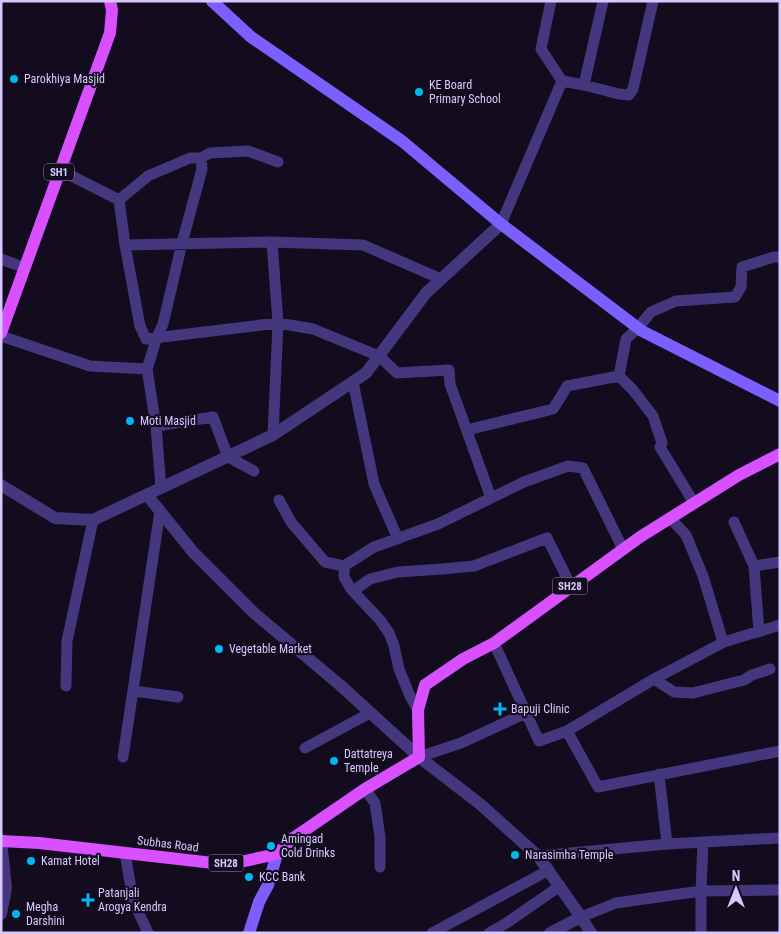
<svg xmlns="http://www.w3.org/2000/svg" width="781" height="934" viewBox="0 0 781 934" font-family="'Roboto Condensed',sans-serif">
  <rect width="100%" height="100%" fill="#120c1e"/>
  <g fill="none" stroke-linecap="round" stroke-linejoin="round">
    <!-- minor -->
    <path stroke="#44377d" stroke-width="11" d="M551,1L541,49L562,81L584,85L619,94L629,95L633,89L653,1
      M584,85L603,1
      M60,170L119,200
      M119,200L125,245L140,326L146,339L278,323L313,329L379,356L397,373L449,370L450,384L491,498L438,524L374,547L344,566V577L351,589L380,620L389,633L394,646L399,669L410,696L418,710
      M119,200L148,176L190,158H201L210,153L248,151L278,162
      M501,224L562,81
      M272,242L363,245L441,279
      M125,245L272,242L278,323L273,435
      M1,259L25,268
      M1,336L90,366L147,369
      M353,382L374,484L398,539
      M156,426L213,417L228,457L254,471
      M467,430L553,409L562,395L567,386L619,376
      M161,488L156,426L147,369L157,337L163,324L182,243L202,169L201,158
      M491,498L524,482L568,466L583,468L623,549
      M279,500L291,522L325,562L344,566
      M694,503L660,447L662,443L653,416L633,390L619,376L626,339L638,328L651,312L676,301L735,297L741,287L742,267L774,257H780
      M670,518L686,535L703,576L723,642
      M734,522L754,566L780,562
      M754,566L759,632
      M353,591L370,579L398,572L442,569L474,566L547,538L571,586
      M494,643L539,741L567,731L654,679L724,642L780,625
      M654,679L674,692L693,693L744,680L752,675L770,669
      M66,686L67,641L93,520
      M134,691L178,697
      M567,731L598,787L780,751
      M305,748L370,713
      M123,757L160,511
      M419,757L461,743L526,713
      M659,774L667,844
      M365,789L375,803L380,837V867
      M125,853L133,900L148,933
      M538,856L667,844L780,838
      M581,917L616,903L701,891L780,890
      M432,933L549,870
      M489,933L505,924L560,886
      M701,933V891L703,842"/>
    <!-- tertiary -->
    <path stroke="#44377d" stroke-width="12" d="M1,485L55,518L93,520L273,435L366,373L426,293L501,224
      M147,495L193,552L254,613L340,685L419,757L480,804L538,856L581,917L591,933
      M1,840L6,888L1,914
      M550,933L581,917"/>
    <!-- secondary -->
    <path stroke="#7c60ff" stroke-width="12" d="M212,1L251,37L402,141L501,224L642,331L780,401
      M249,933L259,902L268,885L277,854"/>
    <!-- primary -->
    <path stroke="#d850ff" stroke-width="12" d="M1,333L110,33L112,10L110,1
      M1,841L39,843L213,863L240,862L277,854L292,839L365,789L419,757L418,710L425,685L463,659L494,643L640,537L739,475L780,454"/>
  </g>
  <!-- markers -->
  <g fill="#00b7f4" stroke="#120c1e" stroke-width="2">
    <circle cx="14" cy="79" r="5"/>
    <circle cx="419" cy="92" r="5"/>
    <circle cx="130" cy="421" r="5"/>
    <circle cx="219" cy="649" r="5"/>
    <path d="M497.5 701.5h5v5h5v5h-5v5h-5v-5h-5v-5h5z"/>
    <circle cx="334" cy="761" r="5"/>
    <circle cx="271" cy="846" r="5"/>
    <circle cx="515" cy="855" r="5"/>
    <circle cx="31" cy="861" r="5"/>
    <circle cx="249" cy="877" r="5"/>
    <path d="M85.5 892.5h5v5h5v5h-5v5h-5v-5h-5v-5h5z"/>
    <circle cx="16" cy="914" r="5"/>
  </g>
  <g text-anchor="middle" stroke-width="4.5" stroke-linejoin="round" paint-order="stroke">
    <!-- shield labels -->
    <g fill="#120c1e" stroke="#9c90bc" stroke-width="1">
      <rect x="44" y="163.5" width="30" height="17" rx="4"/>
      <rect x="552.5" y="577.5" width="35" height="17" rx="4"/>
      <rect x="208.5" y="854.5" width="35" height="17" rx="4"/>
    </g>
    <g font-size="11" font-weight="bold" fill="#d7c9ff">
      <text x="59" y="176">SH1</text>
      <text x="570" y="590">SH28</text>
      <text x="226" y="867">SH28</text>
    </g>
    <!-- poi labels -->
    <g font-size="12" fill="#d7c9ff" stroke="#120c1e" text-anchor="start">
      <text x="24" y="83">Parokhiya Masjid</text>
      <text x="429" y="89">KE Board<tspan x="429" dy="14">Primary School</tspan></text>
      <text x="140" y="425">Moti Masjid</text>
      <text x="229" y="653">Vegetable Market</text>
      <text x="511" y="713">Bapuji Clinic</text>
      <text x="344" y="758">Dattatreya<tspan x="344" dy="14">Temple</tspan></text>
      <text x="281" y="843">Amingad<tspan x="281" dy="14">Cold Drinks</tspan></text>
      <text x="525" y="859">Narasimha Temple</text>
      <text x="41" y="865">Kamat Hotel</text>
      <text x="259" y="881">KCC Bank</text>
      <text x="98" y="897">Patanjali<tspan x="98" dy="14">Arogya Kendra</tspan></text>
      <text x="26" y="911">Megha<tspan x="26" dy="14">Darshini</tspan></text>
    </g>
    <!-- street labels -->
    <g font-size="12" fill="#d7c9ff" stroke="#120c1e">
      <text transform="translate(168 844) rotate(7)" y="4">Subhas Road</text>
    </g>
  </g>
  <!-- border -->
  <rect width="781" height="934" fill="none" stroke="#d7c9ff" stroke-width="5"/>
  <!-- north arrow -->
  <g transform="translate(736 889)" stroke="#120c1e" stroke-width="4" paint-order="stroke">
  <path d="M0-4L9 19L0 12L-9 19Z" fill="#d7c9ff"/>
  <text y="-8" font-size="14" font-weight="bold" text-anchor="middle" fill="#d7c9ff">N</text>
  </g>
</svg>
